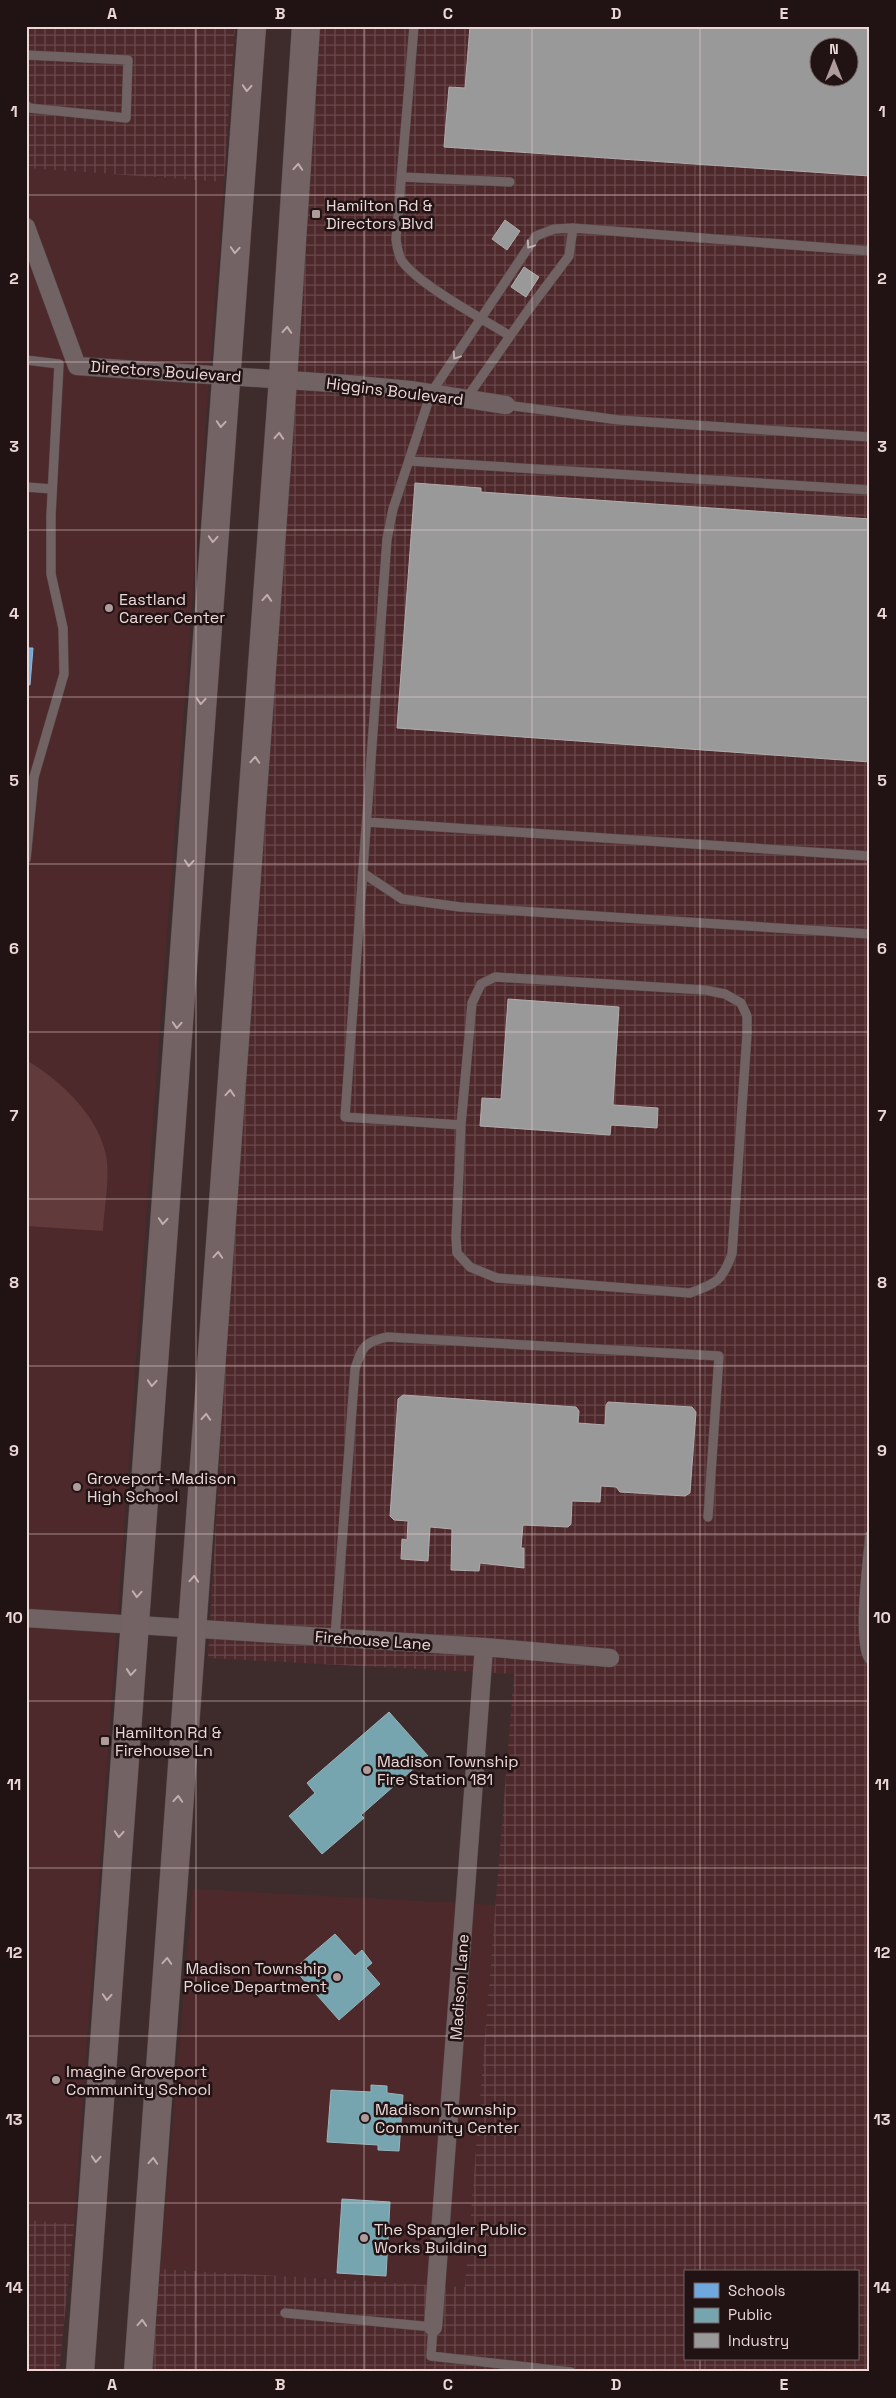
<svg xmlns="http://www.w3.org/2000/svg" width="896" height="2398" viewBox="0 0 896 2398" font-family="'Space Grotesk',sans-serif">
  <defs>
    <pattern id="industrial-grid" width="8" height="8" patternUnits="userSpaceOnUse" patternTransform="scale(1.25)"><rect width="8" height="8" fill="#4e292c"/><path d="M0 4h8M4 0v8" fill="none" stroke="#68474a"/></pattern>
  </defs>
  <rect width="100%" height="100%" fill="#3e2c2d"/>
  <!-- built -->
  <path fill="#4e292c" d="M26,168L224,182L159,1039L74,2224L26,2220Z
    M193,1889L496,1905L465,2287L160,2269Z"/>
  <!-- industrial -->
  <path fill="url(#industrial-grid)" fill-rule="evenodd" d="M26,26H235L224,182L26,168Z
    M303,26H870V2372H152L160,2269L465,2287L514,1674L208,1658ZM818,48H848V78H818ZM685,2272H857V2359H685Z
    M26,2220L74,2224L59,2372H26Z"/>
  <!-- garden -->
  <path fill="#613a3c" d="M26,1060C61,1080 103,1120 107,1162C109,1184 104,1209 103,1231L26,1226Z"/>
  <!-- schools -->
  <path fill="#6fa8dc" stroke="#94b6da" d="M26,648H33L30,685L26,684Z"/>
  <!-- public -->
  <path fill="#76a5af" stroke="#99b4bb" d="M389,1712L428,1756L361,1815L364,1818L322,1854L289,1816L315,1793L307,1783Z
    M335,1934L355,1956L362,1950L372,1963L366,1968L380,1984L339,2020L294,1969Z
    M371,2085L387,2086V2093L403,2095L399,2151L378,2150V2145L327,2142L331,2090L371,2092Z
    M342,2199L390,2202L386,2276L337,2273Z"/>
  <!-- industry -->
  <path fill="#999" stroke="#b2acac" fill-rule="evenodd" d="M470,26H870V176L444,147L449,87L465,88ZM818,48H848V78H818Z
    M505,220L520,231L507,250L492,239Z
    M524,267L539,277L526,297L511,287Z
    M415,483L481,488V492L870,519V762L397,728Z
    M508,999L619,1007L613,1105L658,1108L657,1128L611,1125L610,1135L480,1126L482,1098L501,1099Z
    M403,1395L576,1407L579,1411L578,1423L605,1425L606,1405L608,1402L692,1407L696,1412L690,1493L685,1496L620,1492L616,1487L601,1486L600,1502L572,1501L571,1524L568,1527L523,1525L521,1548H524V1568L480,1563L479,1571L451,1570L452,1529L430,1527L428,1561L401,1559L402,1539L407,1540L408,1521L394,1520L390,1516L398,1399Z"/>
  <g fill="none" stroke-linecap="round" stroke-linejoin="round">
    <defs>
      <path id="lane" d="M414,26L396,239C397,246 398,255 402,261C419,285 483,319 510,336
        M26,55L128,60L126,118L29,108L26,105
        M402,177L510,182
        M26,360L59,364L51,515V574L63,628L64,674L34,777L26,859
        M466,399L529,309L569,256L573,228
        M506,405L619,420L870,437
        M410,461L870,490
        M26,487L52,489
        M367,822L870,856
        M363,873L402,899L460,907L870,934
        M461,1125L456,1237L457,1253L470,1267L497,1278L690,1293C717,1283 722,1281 732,1254L747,1034V1016L741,1003L725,994L705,990L495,977L481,984L472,1003L461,1125L345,1117L387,539L393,509L431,393L536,236L554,229L573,228L870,251
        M870,1535C868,1556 856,1648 870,1660
        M335,1637L355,1369C362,1347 364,1342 387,1337L719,1356L708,1517
        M285,2313L433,2327L431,2356L571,2372"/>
      <path id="street" d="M26,227L77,366L347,384L410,390L506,405
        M26,1618L484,1647L610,1658
        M433,2327L484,1647"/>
      <path id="primary" d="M80,2372L252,26
        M138,2372L283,379L306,26"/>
    </defs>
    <!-- lane casing -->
    <use href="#lane" stroke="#58494a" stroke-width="10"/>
    <!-- street casing -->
    <use href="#street" stroke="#58494a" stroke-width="19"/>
    <!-- primary casing -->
    <use href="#primary" stroke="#58494a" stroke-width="29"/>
    <!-- lane -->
    <use href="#lane" stroke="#716364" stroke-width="9"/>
    <!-- street -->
    <use href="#street" stroke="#716364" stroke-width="18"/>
    <!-- primary -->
    <use href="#primary" stroke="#746364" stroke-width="28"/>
  </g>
  <!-- one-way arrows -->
  <defs><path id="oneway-chevron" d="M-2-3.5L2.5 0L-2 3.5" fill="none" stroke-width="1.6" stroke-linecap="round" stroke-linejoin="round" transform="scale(1.25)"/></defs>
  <g stroke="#c2aeaf">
    <use href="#oneway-chevron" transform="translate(247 88) rotate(94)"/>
    <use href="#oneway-chevron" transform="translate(298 167) rotate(-86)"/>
    <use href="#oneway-chevron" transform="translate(235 250) rotate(94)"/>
    <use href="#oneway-chevron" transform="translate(287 330) rotate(-86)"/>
    <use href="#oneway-chevron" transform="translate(221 424) rotate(94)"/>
    <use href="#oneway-chevron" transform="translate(279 436) rotate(-86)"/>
    <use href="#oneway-chevron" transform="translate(213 539) rotate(94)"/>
    <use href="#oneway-chevron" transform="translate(267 598) rotate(-86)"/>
    <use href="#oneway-chevron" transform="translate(201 701) rotate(94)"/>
    <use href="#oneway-chevron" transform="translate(255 760) rotate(-86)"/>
    <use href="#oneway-chevron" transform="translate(189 863) rotate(94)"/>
    <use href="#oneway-chevron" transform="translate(177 1025) rotate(94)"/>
    <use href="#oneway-chevron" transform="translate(230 1093) rotate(-86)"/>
    <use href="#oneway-chevron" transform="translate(163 1221) rotate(94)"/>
    <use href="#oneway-chevron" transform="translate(218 1255) rotate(-86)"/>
    <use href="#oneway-chevron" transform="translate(152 1383) rotate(94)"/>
    <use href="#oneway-chevron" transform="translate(206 1417) rotate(-86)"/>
    <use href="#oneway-chevron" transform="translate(194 1579) rotate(-86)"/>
    <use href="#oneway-chevron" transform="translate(137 1594) rotate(94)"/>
    <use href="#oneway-chevron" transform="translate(131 1672) rotate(95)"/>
    <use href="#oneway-chevron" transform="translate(178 1799) rotate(-86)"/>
    <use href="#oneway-chevron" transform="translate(119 1834) rotate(94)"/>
    <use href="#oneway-chevron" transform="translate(167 1961) rotate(-86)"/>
    <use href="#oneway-chevron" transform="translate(107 1997) rotate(94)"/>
    <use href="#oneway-chevron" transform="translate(96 2159) rotate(94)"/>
    <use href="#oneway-chevron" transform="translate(153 2161) rotate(-86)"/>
    <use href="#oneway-chevron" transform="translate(142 2323) rotate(-86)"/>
  </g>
  <g stroke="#c1aeaf">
    <use href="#oneway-chevron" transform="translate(530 245) rotate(124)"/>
    <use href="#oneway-chevron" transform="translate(456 356) rotate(124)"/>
  </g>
  <!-- grid -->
  <path fill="none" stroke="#ecd7d7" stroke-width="1" stroke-opacity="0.55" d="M196,26V2372M364,26V2372M532,26V2372M700,26V2272M26,195H870M26,362H870M26,530H870M26,697H870M26,864H870M26,1032H870M26,1199H870M26,1366H870M26,1534H870M26,1701H870M26,1868H870M26,2036H870M26,2203H870M700,2359V2372"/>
  <!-- markers -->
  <g fill="#af9b9c" stroke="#211314" stroke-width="2">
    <rect x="311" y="209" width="10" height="10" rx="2.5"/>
    <circle cx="109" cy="608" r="5"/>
    <circle cx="77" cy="1487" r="5"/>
    <rect x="100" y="1736" width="10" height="10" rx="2.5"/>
    <circle cx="367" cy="1770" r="5"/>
    <circle cx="337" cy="1977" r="5"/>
    <circle cx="56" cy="2080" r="5"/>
    <circle cx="365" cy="2118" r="5"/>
    <circle cx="364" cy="2238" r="5"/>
  </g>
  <g text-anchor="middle" stroke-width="5" stroke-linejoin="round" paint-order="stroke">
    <!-- poi labels -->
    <g font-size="16" fill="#ecd7d7" stroke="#211314" text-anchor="start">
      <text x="326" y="211">Hamilton Rd &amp;<tspan x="326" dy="18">Directors Blvd</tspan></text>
      <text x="119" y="605">Eastland<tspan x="119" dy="18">Career Center</tspan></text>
      <text x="87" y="1484">Groveport-Madison<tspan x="87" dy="18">High School</tspan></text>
      <text x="115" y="1738">Hamilton Rd &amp;<tspan x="115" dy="18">Firehouse Ln</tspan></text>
      <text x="377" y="1767">Madison Township<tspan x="377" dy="18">Fire Station 181</tspan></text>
      <text x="327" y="1974" text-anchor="end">Madison Township<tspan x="327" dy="18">Police Department</tspan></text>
      <text x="66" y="2077">Imagine Groveport<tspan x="66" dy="18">Community School</tspan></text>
      <text x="375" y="2115">Madison Township<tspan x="375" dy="18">Community Center</tspan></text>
      <text x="374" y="2235">The Spangler Public<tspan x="374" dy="18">Works Building</tspan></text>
    </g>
    <!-- street labels -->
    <g font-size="16" fill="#ecd7d7" stroke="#211314">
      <text transform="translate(166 371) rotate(4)" y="6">Directors Boulevard</text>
      <text transform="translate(395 391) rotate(7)" y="6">Higgins Boulevard</text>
      <text transform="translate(373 1640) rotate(4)" y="6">Firehouse Lane</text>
      <text transform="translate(459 1987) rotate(-86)" y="6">Madison Lane</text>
    </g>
  </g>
  <!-- border -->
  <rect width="896" height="2398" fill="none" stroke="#211314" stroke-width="55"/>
  <!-- legend -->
  <rect x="684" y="2270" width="175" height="90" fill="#211314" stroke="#726162"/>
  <rect x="694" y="2283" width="25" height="15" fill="#6fa8dc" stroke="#726162"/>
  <text x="728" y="2296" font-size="15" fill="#ecd7d7">Schools</text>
  <rect x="694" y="2308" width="25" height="15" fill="#76a5af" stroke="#726162"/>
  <text x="728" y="2320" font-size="15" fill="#ecd7d7">Public</text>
  <rect x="694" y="2333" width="25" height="15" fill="#999999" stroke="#726162"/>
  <text x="728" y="2346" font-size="15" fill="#ecd7d7">Industry</text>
  <!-- north arrow -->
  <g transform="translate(834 62)"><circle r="24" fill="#211314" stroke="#726162"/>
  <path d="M0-4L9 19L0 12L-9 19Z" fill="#af9b9c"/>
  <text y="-8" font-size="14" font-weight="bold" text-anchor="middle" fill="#ecd7d7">N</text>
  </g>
  <rect x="28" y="28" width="840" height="2342" fill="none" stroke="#ecd7d7" stroke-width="2"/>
  <g font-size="16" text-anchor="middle" font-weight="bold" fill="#ecd7d7">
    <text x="112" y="19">A</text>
    <text x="280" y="19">B</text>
    <text x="448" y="19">C</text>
    <text x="616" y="19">D</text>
    <text x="784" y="19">E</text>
    <text x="14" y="117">1</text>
    <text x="882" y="117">1</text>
    <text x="14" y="284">2</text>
    <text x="882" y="284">2</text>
    <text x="14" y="452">3</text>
    <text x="882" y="452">3</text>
    <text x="14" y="619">4</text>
    <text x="882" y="619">4</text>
    <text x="14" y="786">5</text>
    <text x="882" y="786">5</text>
    <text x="14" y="954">6</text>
    <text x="882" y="954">6</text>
    <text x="14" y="1121">7</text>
    <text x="882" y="1121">7</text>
    <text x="14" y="1288">8</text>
    <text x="882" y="1288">8</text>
    <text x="14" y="1456">9</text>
    <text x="882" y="1456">9</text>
    <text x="14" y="1623">10</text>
    <text x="882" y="1623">10</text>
    <text x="14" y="1790">11</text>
    <text x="882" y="1790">11</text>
    <text x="14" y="1958">12</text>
    <text x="882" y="1958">12</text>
    <text x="14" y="2125">13</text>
    <text x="882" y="2125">13</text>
    <text x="14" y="2293">14</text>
    <text x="882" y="2293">14</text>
    <text x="112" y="2390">A</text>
    <text x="280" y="2390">B</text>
    <text x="448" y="2390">C</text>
    <text x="616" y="2390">D</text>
    <text x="784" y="2390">E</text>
  </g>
</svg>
